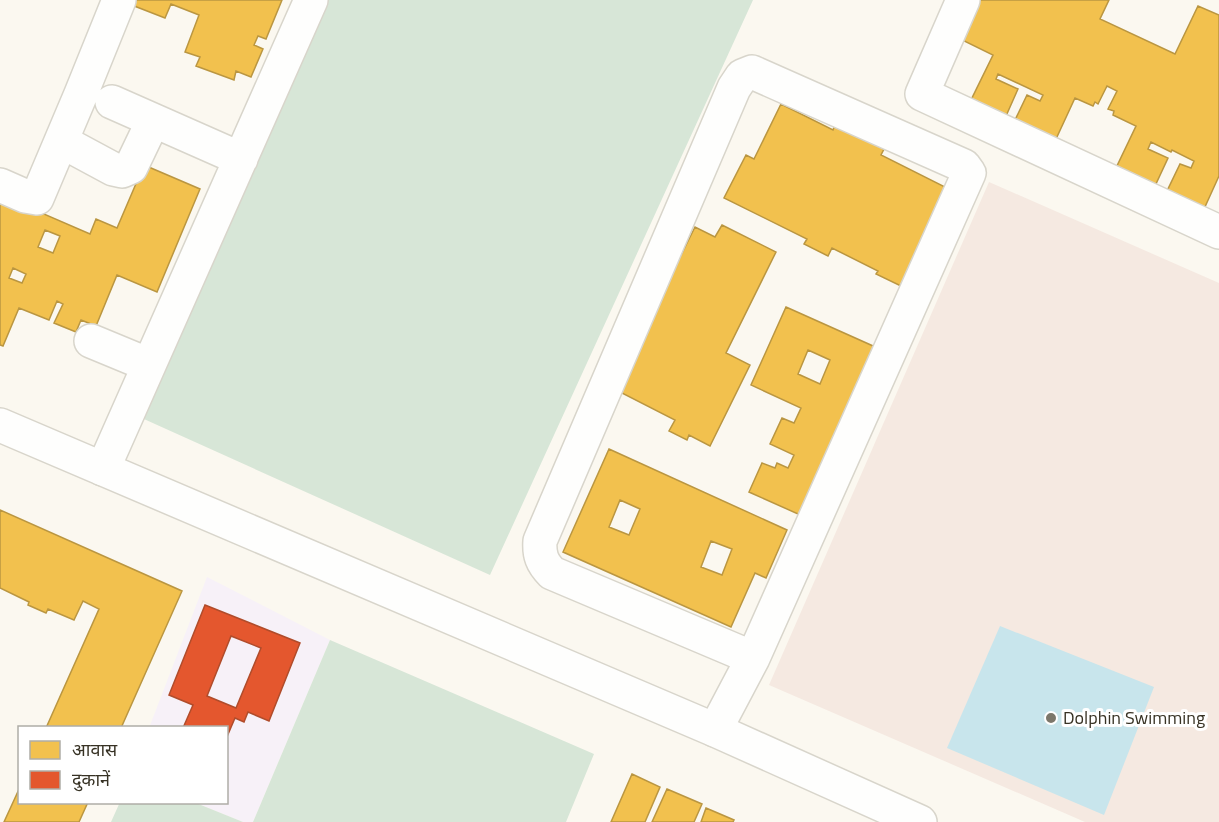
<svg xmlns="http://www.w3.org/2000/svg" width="1219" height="822" viewBox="0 0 1219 822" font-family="'Titillium Web','Noto Sans Devanagari',sans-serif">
  <rect width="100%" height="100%" fill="#fbf8f0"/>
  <!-- commercial -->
  <path fill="#f7f1f8" d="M207,577L330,640L253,822H243L196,803L226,802V728H149Z"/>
  <!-- education -->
  <path fill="#f5e9e1" d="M989,182L1219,283V822H1085L769,685Z"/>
  <!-- green -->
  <path fill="#d7e6d7" d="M324,0H753L490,575L135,415Z
    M330,640L594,754L566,822H253Z
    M120,802L196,803L243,822H111Z"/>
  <!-- water -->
  <path fill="#c8e5ec" d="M1000,626L1154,687L1104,815L947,748Z"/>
  <!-- homes -->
  <path fill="#f2c14e" stroke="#ba9641" stroke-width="1.5" fill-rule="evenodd" d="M125,0H282L266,39L258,36L254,45L263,49L251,77L236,71L234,80L196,66L200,57L185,52L199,15L171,4L165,18L124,2Z
    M972,0H1109L1100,19L1175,54L1198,6L1219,15V176L1204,209L1167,191L1180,164L1191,168L1194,161L1172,150L1171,152L1151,142L1148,149L1168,158L1155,186L1116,168L1136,126L1113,115L1114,111L1108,109L1117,91L1107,86L1098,104L1095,102L1093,106L1075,98L1056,139L1015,120L1027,95L1040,101L1043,95L998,74L996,79L1018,89L1006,116L971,100L993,55L954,36Z
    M781,104L833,130L835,125L884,149L881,155L951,190L903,287L876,274L878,271L832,248L828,256L804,244L807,239L724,198L746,155L754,159Z
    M144,165L200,189L157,292L117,275L96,326L81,320L76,332L54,323L63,304L57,301L49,320L19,308L3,346L0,345V195L90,234L96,219L117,228ZM45,230L60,236L53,253L38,247ZM13,268L26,274L22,283L9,278Z
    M722,225L776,252L726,353L750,365L710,446L689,435L687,440L669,431L675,420L614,389L695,227L715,237Z
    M786,307L882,350L807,518L749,492L762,463L775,468L777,463L788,468L794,455L770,444L782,418L794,423L801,408L751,385ZM808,350L830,360L820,384L798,374Z
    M609,449L787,530L766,578L755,573L731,627L563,552ZM620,500L640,509L629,535L609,527ZM711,541L732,549L722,575L701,567Z
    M0,510L182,591L121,728H46L99,609L83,601L74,620L48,609L46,613L28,605L29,602L0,588Z
    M632,774L660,787L645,822H611Z
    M20,787V802H88L79,822H4Z
    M667,789L702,804L694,822H652Z
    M706,808L734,820L733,822H701Z"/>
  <!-- shops -->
  <path fill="#e4572e" stroke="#b04c2b" stroke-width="1.5" fill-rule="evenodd" d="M205,605L300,643L269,721L248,712L244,722L235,718L226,739V728H183L193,705L169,695ZM231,636L261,648L236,708L207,696Z"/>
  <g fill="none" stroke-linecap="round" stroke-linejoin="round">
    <defs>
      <path id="street" d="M963,0L922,94L1219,232
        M112,102L241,159
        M61,141L113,169L122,171L131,167L153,121
        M0,185L25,196L37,198L81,94L119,0
        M91,341L149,365
        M103,469L311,0
        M715,730L753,658L969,173L964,166L752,72L742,76L734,88L540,541C539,555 542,563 552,573L753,658"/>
      <path id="secondary" d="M0,425L715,730L920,822"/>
    </defs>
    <!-- street casing -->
    <use href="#street" stroke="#d8d5cb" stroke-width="36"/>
    <!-- secondary casing -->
    <use href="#secondary" stroke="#d8d5cb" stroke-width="36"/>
    <!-- street -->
    <use href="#street" stroke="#fefefd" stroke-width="33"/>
    <!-- secondary -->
    <use href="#secondary" stroke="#fefefd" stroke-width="33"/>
  </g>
  <!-- markers -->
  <circle fill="#7c776b" stroke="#fff" stroke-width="2" cx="1051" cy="718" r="6"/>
  <g text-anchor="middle" stroke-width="6" stroke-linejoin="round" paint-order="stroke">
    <!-- poi labels -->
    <g font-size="18" fill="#373224" stroke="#fff" text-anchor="start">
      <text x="1063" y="724">Dolphin Swimming</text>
    </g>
  </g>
  <!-- legend -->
  <rect x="18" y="726" width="210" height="78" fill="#ffffff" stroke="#afada7" stroke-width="1.5"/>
  <rect x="30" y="741" width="30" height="18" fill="#f2c14e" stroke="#afada7" stroke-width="1.5"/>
  <text x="72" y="756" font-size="18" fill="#373224">आवास</text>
  <rect x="30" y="771" width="30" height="18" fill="#e4572e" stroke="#afada7" stroke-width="1.5"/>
  <text x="72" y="786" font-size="18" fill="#373224">दुकानें</text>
</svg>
